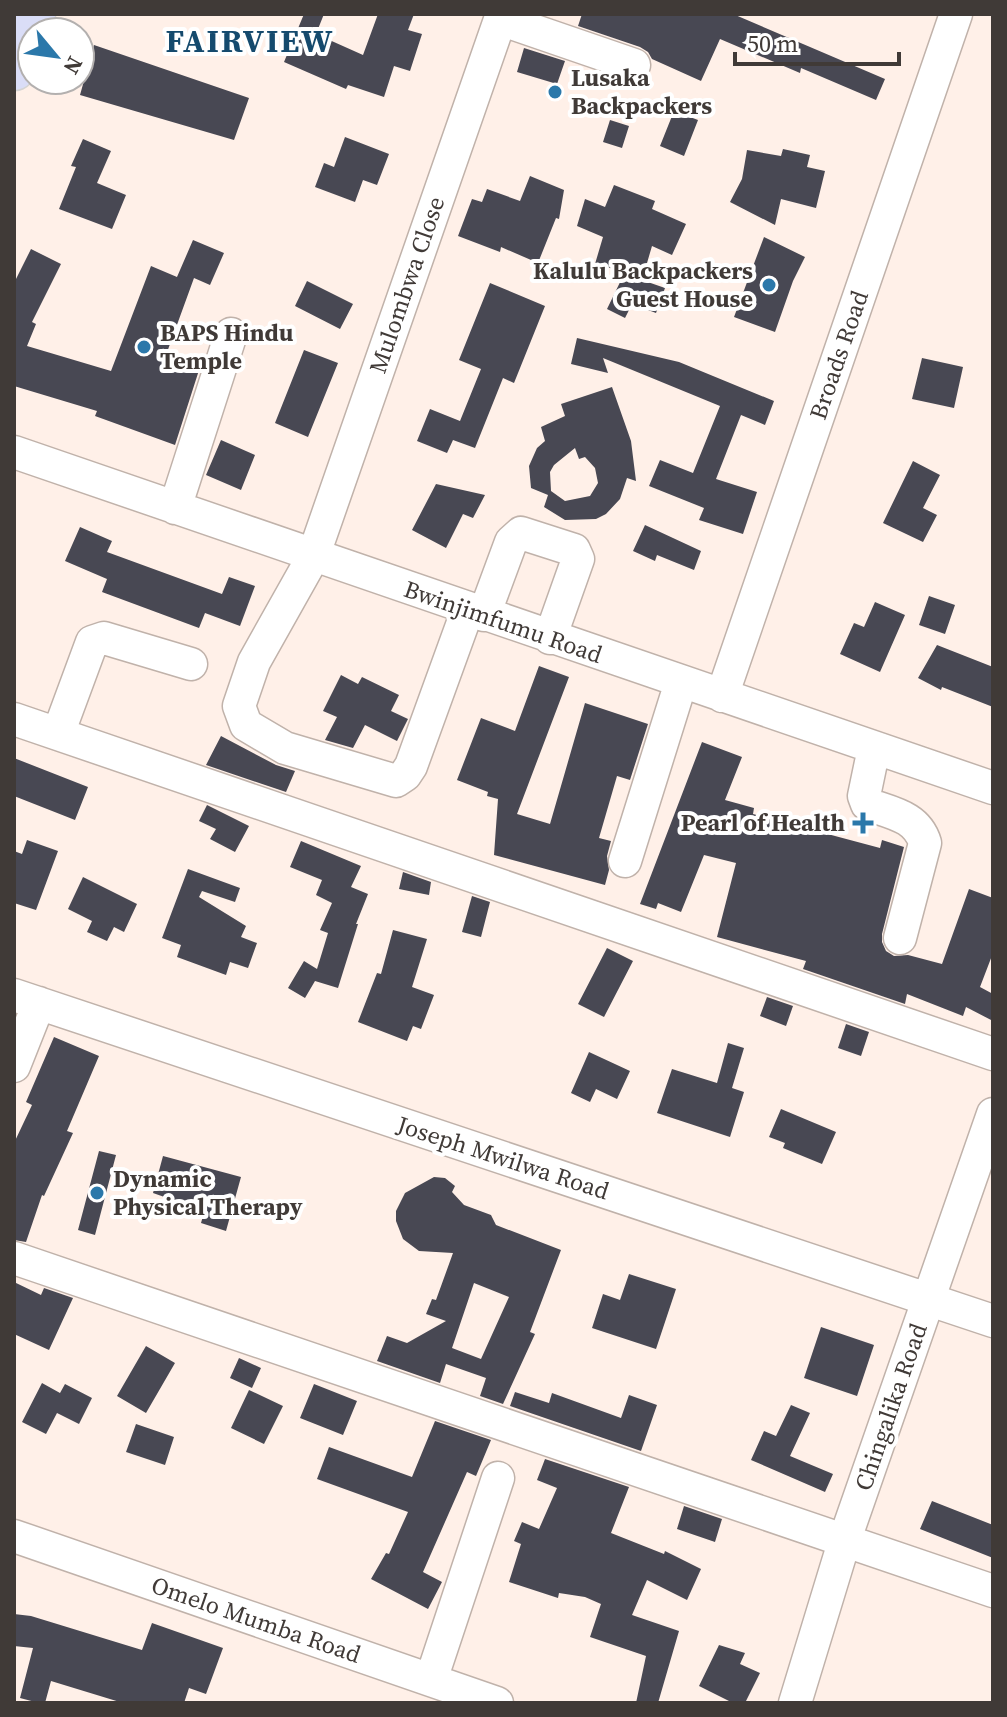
<svg xmlns="http://www.w3.org/2000/svg" width="1007" height="1717" viewBox="0 0 1007 1717" font-family="'Source Serif 4',serif">
  <rect width="100%" height="100%" fill="#fff0e8"/>
  <!-- building -->
  <path fill="#484853" fill-rule="evenodd" d="M304,14H324L316,34L363,55L378,14H414L408,30L422,34L410,71L394,66L384,97L348,85L346,89L284,62Z
    M582,14H733L885,79L876,100L801,68L800,73L720,39L701,81L652,59L648,52L640,47L578,26Z
    M94,45L249,98L234,140L80,95Z
    M524,48L565,61L557,84L517,72Z
    M674,111L698,120L684,156L660,146Z
    M610,120L629,126L622,148L603,142Z
    M345,137L389,154L377,185L363,180L355,202L315,187L324,163L334,167Z
    M83,139L111,151L97,183L126,195L112,229L59,209L76,167L71,166Z
    M783,149L810,155L807,167L825,171L816,208L781,199L775,225L730,202L742,179L747,150L781,156Z
    M530,176L564,190L559,219L556,218L538,263L501,247L500,252L458,236L472,199L482,202L487,189L520,201Z
    M614,185L655,201L652,209L686,224L672,255L652,246L642,280L665,288L656,313L632,304L625,318L607,309L625,272L595,264L603,237L577,226L585,199L605,207Z
    M764,237L805,257L793,281L775,332L734,317Z
    M193,240L224,253L210,285L194,278L166,355L200,367L175,445L95,416L97,411L14,386V283L31,249L61,264L32,322L36,324L27,346L111,371L151,266L177,277Z
    M307,281L353,304L340,329L295,306Z
    M490,283L545,306L514,383L503,378L475,448L453,440L447,453L417,441L430,409L460,421L481,369L459,360Z
    M577,338L679,362L774,401L765,425L741,415L716,479L757,492L743,534L699,520L704,508L649,486L660,460L693,473L720,406L603,358L608,373L571,364Z
    M304,350L338,363L308,437L275,423Z
    M922,358L963,367L954,408L912,399Z
    M612,387L631,441L636,481L627,478L620,499L606,514L596,519L565,520L544,507L548,495L531,488L529,466L537,448L545,441L541,427L565,416L561,404ZM575,448L579,459L585,457L595,468L598,483L590,496L565,501L551,491L550,472L554,465Z
    M221,440L255,455L241,490L206,475Z
    M913,461L940,475L923,508L937,515L923,542L883,523Z
    M436,484L485,495L473,518L463,514L446,548L412,530Z
    M645,525L701,551L694,570L657,555L655,561L633,551Z
    M80,527L112,541L107,552L222,594L229,577L255,586L240,626L205,613L199,628L102,592L107,579L65,561Z
    M929,596L955,605L945,634L919,625Z
    M875,602L905,615L880,672L840,654L854,623L864,627Z
    M937,645L993,667V707L942,687L941,690L918,678Z
    M539,666L569,677L517,814L550,824L585,703L648,724L630,780L617,776L599,838L611,841L607,856L609,870L605,885L494,855L498,799L487,796L488,792L457,780L481,718L515,731Z
    M341,675L358,684L362,677L399,695L391,711L408,719L397,741L365,725L353,748L325,740L337,717L323,711Z
    M221,736L276,765L295,771L286,792L206,765Z
    M702,742L742,757L725,800L754,808L753,814L880,848L882,840L904,847L882,934V942L886,951L894,956L908,955L942,964L969,889L993,898V953L980,987L993,994V1021L966,1007L963,1016L907,994L905,1004L803,969L806,961L717,937L736,863L704,855L681,912L658,903L656,909L640,904Z
    M14,758L88,787L75,820L14,796Z
    M207,805L249,826L235,852L210,839L216,829L199,821Z
    M27,840L58,851L36,910L14,903V851L22,854Z
    M301,841L361,866L351,887L368,894L356,924H358L338,988L315,981L305,998L288,988L304,961L317,969L328,933L320,930L332,903L316,895L322,880L290,867Z
    M188,869L240,888L235,902L202,891L199,897L246,926L241,937L257,943L248,968L230,962L226,975L177,957L181,945L162,938Z
    M403,872L431,882L429,895L399,889Z
    M83,877L137,904L124,932L114,927L107,941L87,932L92,921L68,909Z
    M472,896L490,902L481,937L462,932Z
    M393,930L427,939L412,987L434,995L421,1029L413,1026L407,1041L358,1022L377,973L381,974Z
    M607,948L633,961L604,1017L578,1004Z
    M767,997L793,1006L786,1026L760,1016Z
    M846,1024L869,1032L861,1056L838,1048Z
    M54,1037L99,1056L67,1131L73,1133L44,1196L42,1195L26,1242L14,1240V1143L32,1105L26,1102Z
    M728,1043L744,1048L732,1088L744,1092L730,1137L657,1113L672,1069L717,1083Z
    M589,1052L630,1071L617,1099L596,1089L590,1102L571,1093Z
    M781,1109L836,1132L822,1164L783,1148L785,1143L769,1137Z
    M99,1151L116,1155L95,1235L78,1230Z
    M163,1156L241,1177L226,1231L201,1223L203,1216L188,1212L190,1206L153,1193Z
    M434,1177L445,1178L455,1186L452,1192L464,1205L491,1215L496,1225L561,1250L530,1332L535,1334L503,1404L480,1396L486,1378L446,1364L440,1383L377,1361L387,1336L407,1343L446,1321L426,1314L432,1299L436,1300L453,1253L419,1251L403,1239L396,1221V1211L405,1193ZM474,1283L509,1297L481,1359L452,1348Z
    M629,1274L676,1289L656,1349L592,1328L603,1294L620,1300Z
    M14,1282L41,1295L44,1288L73,1298L49,1350L14,1334Z
    M821,1327L874,1345L857,1396L804,1378Z
    M146,1346L175,1363L146,1413L117,1396Z
    M239,1358L261,1368L252,1388L230,1378Z
    M42,1383L60,1393L65,1384L92,1398L79,1424L57,1413L46,1434L22,1422Z
    M314,1384L357,1401L343,1435L300,1418Z
    M249,1390L283,1406L264,1444L231,1428Z
    M515,1392L549,1403L552,1393L621,1418L629,1395L657,1405L641,1451L510,1406Z
    M791,1405L810,1413L790,1456L833,1474L825,1492L751,1460L764,1431L776,1436Z
    M435,1421L491,1440L476,1476L467,1472L423,1572L442,1582L428,1609L371,1579L386,1553L389,1554L408,1512L317,1479L329,1447L412,1477Z
    M136,1424L174,1437L165,1465L126,1452Z
    M545,1459L629,1487L611,1533L664,1554L665,1551L701,1569L687,1600L647,1580L632,1615L679,1631L658,1703H636L646,1656L590,1637L601,1604L585,1597L559,1593L558,1598L509,1582L521,1544L514,1541L522,1522L539,1529L557,1488L537,1480Z
    M932,1501L993,1525V1558L920,1529Z
    M684,1506L722,1519L715,1542L677,1529Z
    M14,1614L31,1616L142,1650L152,1623L223,1648L206,1694L189,1688L184,1703H123L51,1681L45,1703H39L20,1698L33,1648L14,1646Z
    M719,1645L745,1653L740,1664L760,1673L745,1703H733L699,1686Z"/>
  <g fill="none" stroke-linecap="round" stroke-linejoin="round">
    <defs>
      <path id="minor" d="M500,19L634,65
        M14,452L993,788
        M175,508L231,334
        M468,609L411,766L405,775L396,781L285,748L246,725L239,706L254,662L313,557L502,14
        M484,615L511,542L521,533L574,550L578,559L550,638
        M722,696L956,14
        M14,719L993,1054
        M58,734L92,642L104,638L191,664
        M874,748L864,796L867,804C891,813 917,816 925,843L900,938
        M625,861L681,682
        M14,995L993,1321
        M14,1066L39,1003
        M14,1258L993,1591
        M14,1536L497,1703
        M431,1680L498,1478
        M795,1703L845,1539L993,1114"/>
      <path id="major" d="M14,69L34,14"/>
    </defs>
    <!-- minor casing -->
    <use href="#minor" stroke="#c0b2aa" stroke-width="35"/>
    <!-- major casing -->
    <use href="#major" stroke="#d5d4d3" stroke-width="45"/>
    <!-- minor -->
    <use href="#minor" stroke="#fff" stroke-width="32"/>
    <!-- major -->
    <use href="#major" stroke="#daddf7" stroke-width="42"/>
  </g>
  <!-- markers -->
  <g fill="#2b78aa" stroke="#fff" stroke-width="3">
    <circle cx="555" cy="92" r="8"/>
    <circle cx="769" cy="285" r="8"/>
    <circle cx="144" cy="347" r="8"/>
    <path d="M859 811h8v8h8v8h-8v8h-8v-8h-8v-8h8z"/>
    <circle cx="97" cy="1193" r="8"/>
  </g>
  <g text-anchor="middle" stroke-width="8" stroke-linejoin="round" paint-order="stroke">
    <!-- poi labels -->
    <g font-size="24" font-weight="bold" fill="#403a37" stroke="#fff" text-anchor="start">
      <text x="571" y="86">Lusaka<tspan x="571" dy="28">Backpackers</tspan></text>
      <text x="753" y="279" text-anchor="end">Kalulu Backpackers<tspan x="753" dy="28">Guest House</tspan></text>
      <text x="160" y="341">BAPS Hindu<tspan x="160" dy="28">Temple</tspan></text>
      <text x="845" y="831" text-anchor="end">Pearl of Health</text>
      <text x="113" y="1187">Dynamic<tspan x="113" dy="28">Physical Therapy</tspan></text>
    </g>
    <!-- street labels -->
    <g font-size="24" fill="#403a37" stroke="#fff">
      <text transform="translate(407 285) rotate(-71)" y="8">Mulombwa Close</text>
      <text transform="translate(839 355) rotate(-71)" y="8">Broads Road</text>
      <text transform="translate(503 622) rotate(19)" y="8">Bwinjimfumu Road</text>
      <text transform="translate(503 1158) rotate(18)" y="8">Joseph Mwilwa Road</text>
      <text transform="translate(891 1407) rotate(-71)" y="8">Chingalika Road</text>
      <text transform="translate(256 1620) rotate(19)" y="8">Omelo Mumba Road</text>
    </g>
    <!-- district labels -->
    <g font-size="32" font-weight="bold" letter-spacing="2" fill="#154a6d" stroke="#fff">
      <text x="250" y="52">FAIRVIEW</text>
    </g>
  </g>
  <!-- border -->
  <rect width="1007" height="1717" fill="none" stroke="#403a37" stroke-width="32"/>
  <!-- north arrow -->
  <g transform="translate(56 56) rotate(119)"><circle r="38" fill="#ffffff" stroke="#b3b0af" stroke-width="2"/>
  <path d="M0-6L14 30L0 20L-14 30Z" fill="#2b78aa"/>
  <text y="-12" font-size="22" font-weight="bold" text-anchor="middle" fill="#403a37">N</text>
  </g>
  <!-- scale -->
  <path d="M735 52v12h164v-12" fill="none" stroke="#403a37" stroke-width="4"/>
  <text x="747" y="52" font-size="24" fill="#403a37" stroke="#ffffff" stroke-width="6" paint-order="stroke">50 m</text>
</svg>
